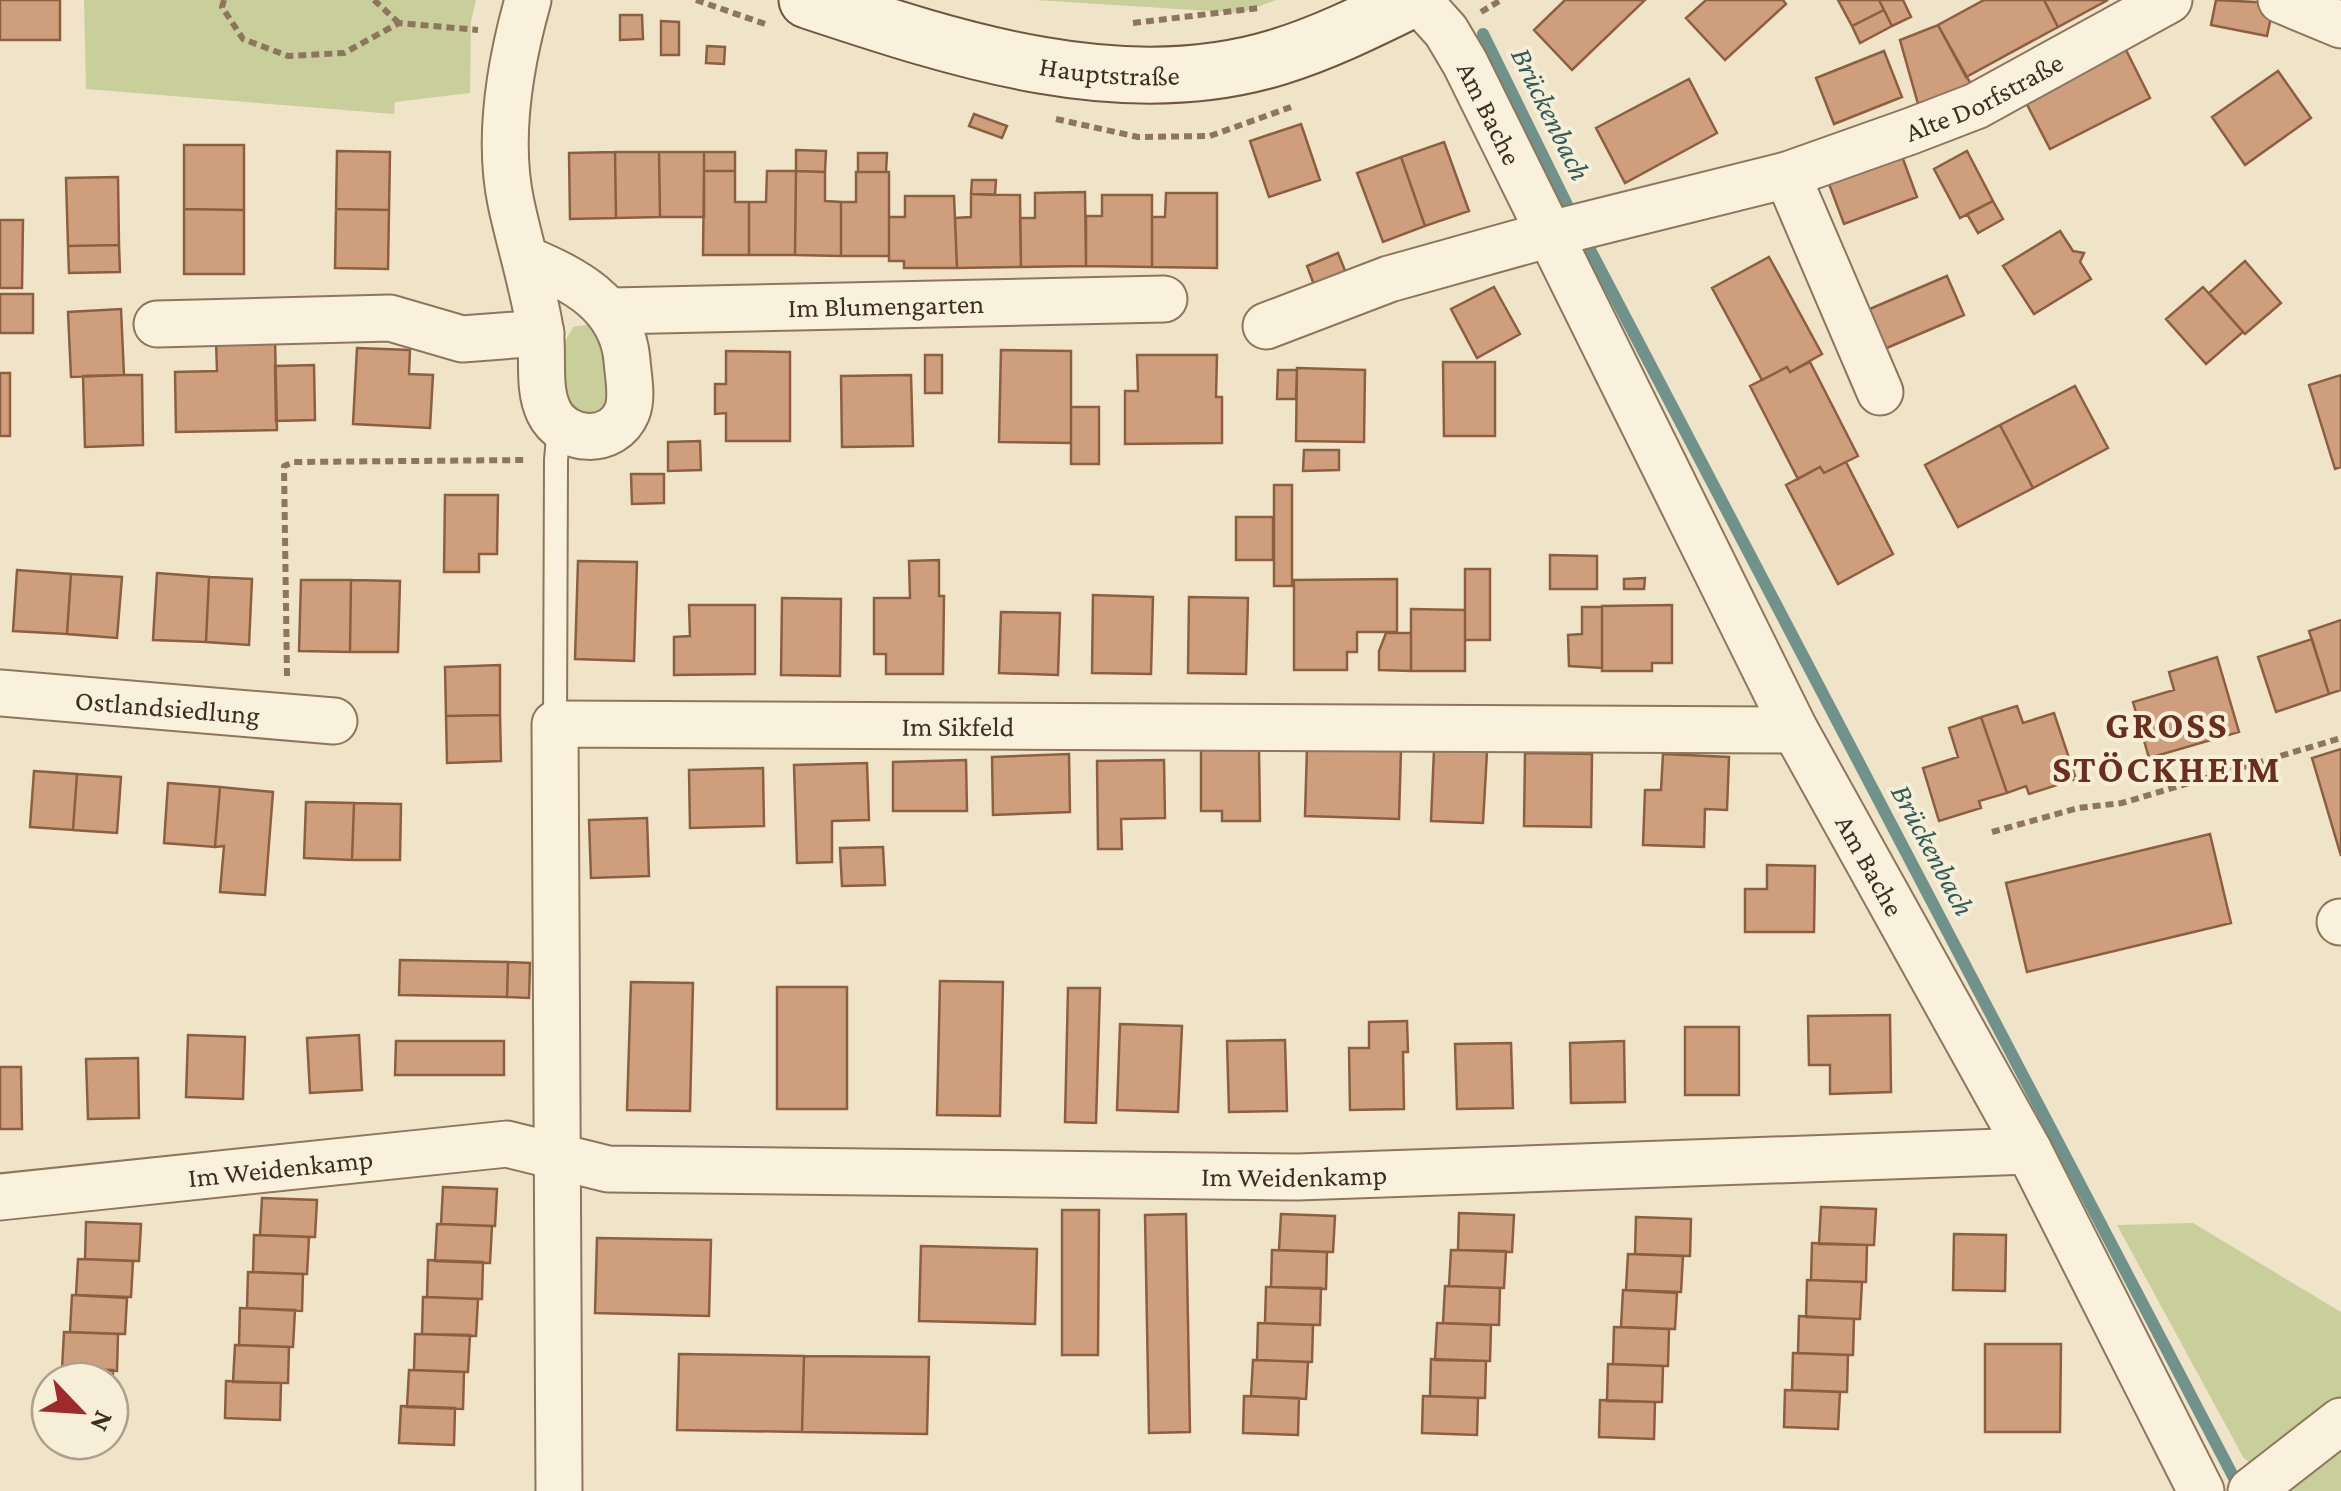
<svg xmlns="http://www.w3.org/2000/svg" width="2341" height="1491" viewBox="0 0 2341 1491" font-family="'Crimson Pro',serif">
  <rect width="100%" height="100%" fill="#f0e4c8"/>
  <!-- green -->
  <path fill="#c9cf9b" d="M84,0H476L471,22L470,93L395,102L394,114L86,89Z
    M1034,0H1276L1241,13Z
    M602,322L614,402L586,420L565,404L563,345L573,327Z
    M2193,1223L2341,1312V1491H2284L2243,1457L2117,1225Z"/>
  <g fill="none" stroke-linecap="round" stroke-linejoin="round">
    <!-- stream -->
    <path stroke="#6f938a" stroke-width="12" d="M1483,34L1573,217
      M1587,244L2234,1478"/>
  </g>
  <!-- building -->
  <path fill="#cf9f7d" stroke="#8d5f41" stroke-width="2.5" d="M0,0H60V40H0Z
    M1565,0H1645L1572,70L1534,30Z
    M1706,0H1783L1786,4L1725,60L1686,18Z
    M1838,0H1879L1884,10L1852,26Z
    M1879,0H1903L1911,17L1892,26Z
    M1984,0H2044L2058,27L1966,77L1938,25Z
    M2044,0H2108L2058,27Z
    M2216,0L2274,3L2267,36L2211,25Z
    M1884,10L1892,26L1860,43L1852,26Z
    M620,15H642L643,39L620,40Z
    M661,21L679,22V55H661Z
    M1938,25L1972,86L1920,111L1900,40Z
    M2120,38L2150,98L2050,149L2019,89Z
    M707,46L725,47L724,64L706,63Z
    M1884,51L1902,97L1834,124L1816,78Z
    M2278,71L2311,118L2245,165L2212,117Z
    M1689,79L1717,133L1625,183L1596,128Z
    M974,114L1007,126L1002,138L969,126Z
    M1301,124L1320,180L1269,197L1250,141Z
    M1444,142L1469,211L1425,226L1401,157Z
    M184,145H244V210L184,209Z
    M1899,148L1917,197L1844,224L1826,176Z
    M796,150L826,151L825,172L796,171Z
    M337,151L390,152L389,210L336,209Z
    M1967,151L1993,201L1960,218L1934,169Z
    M615,152L616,218L570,219L569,153Z
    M615,152H659L660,217L616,218Z
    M659,152H704V217H660Z
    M704,152H735V171H704Z
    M858,153H887L886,172H858Z
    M1401,157L1425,226L1383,242L1357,173Z
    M704,171H735V202H749V255H703Z
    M767,171H796L795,255H749V202H766Z
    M796,171L825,172V201L841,202V256L795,255Z
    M856,172H889V256H841V202H856Z
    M118,177L119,245L68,246L66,178Z
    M972,180H996L995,195L971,194Z
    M1085,192L1086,266L1021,267L1020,218H1035V193Z
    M1166,193H1217V268L1152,267V217H1165Z
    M971,194L1020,195L1021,267L957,268L955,218L971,217Z
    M1102,195H1152V267L1086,266V216H1102Z
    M905,196H954L957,268H904V261H889V217H905Z
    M1993,201L2003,219L1978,233L1967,214Z
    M184,209L244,210V274H184Z
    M336,209L389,210L388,269L335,268Z
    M0,220H23L22,288H0Z
    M2060,231L2073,251L2084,253L2080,262L2091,279L2034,314L2003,266Z
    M119,245L120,272L69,273L68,246Z
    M1338,253L1346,273L1314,285L1307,266Z
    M1769,257L1822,354L1790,372L1787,367L1762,380L1712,288Z
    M2245,261L2281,303L2245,334L2209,293Z
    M1947,276L1964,315L1882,350L1865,311Z
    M1494,287L1520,334L1477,358L1451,309Z
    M2203,287L2243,332L2206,364L2166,319Z
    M0,294H33V333H0Z
    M121,309L124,375L71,377L68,312Z
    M275,339L277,430L176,432L175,372L217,371L216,340Z
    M357,348L410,350L409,374L433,375L430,428L353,424Z
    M1001,350L1071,351V443L999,442Z
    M726,351L790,352V441H726V413L715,414V384H726Z
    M925,355H942V393H925Z
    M1137,355H1217L1216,397H1222V443L1125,444V391H1138Z
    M1443,362H1495V436H1444Z
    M1810,362L1858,456L1824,473L1820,467L1798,479L1750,386L1787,367L1790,372Z
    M314,365L315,420L276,421L275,366Z
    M1297,368L1365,370L1364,442L1296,441Z
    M1278,370H1297L1296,399H1277Z
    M0,373H10V436H0Z
    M124,375H142L143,445L85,447L83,376Z
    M911,375L913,446L842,447L841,376Z
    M2341,375V467L2335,469L2309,385Z
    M2075,386L2108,448L2033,488L2000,425Z
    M1071,407H1099V464H1071Z
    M2000,425L2033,488L1958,527L1925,465Z
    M700,441L701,470L668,471V442Z
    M1304,450H1339V470L1303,471Z
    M1846,462L1893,554L1838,584L1786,485L1820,467L1824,473Z
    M631,474H664V503L632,504Z
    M1274,485H1292V586H1274Z
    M445,495H498L497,554H479V572H444Z
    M1236,517H1273V560H1236Z
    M1550,555L1597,556V589H1550Z
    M939,560V596H944L943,674H886V654H874V598H910L909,561Z
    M578,561L637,562L634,661L575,659Z
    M1465,569H1490V640H1465Z
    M17,570L71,574L67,634L13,631Z
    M157,573L209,577L206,642L153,640Z
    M71,574L122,577L117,638L67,634Z
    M209,577L252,579L249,645L206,642Z
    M1645,578L1644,589H1624V579Z
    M1397,579V632H1357V652H1347V670H1294V580Z
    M301,580H351L350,652L299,651Z
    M351,580L400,581L398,652H350Z
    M1093,595L1153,597L1151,674L1092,673Z
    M1189,597L1248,598L1246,674L1188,673Z
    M782,598L841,599L840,676L781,675Z
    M689,605H755V674L674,675V637L690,636Z
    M1672,605V663H1652V671H1602V606Z
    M1582,607H1602V668L1569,666L1568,635L1582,634Z
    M1411,609L1465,610V671H1411Z
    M1001,612L1060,613L1058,675L999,673Z
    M2341,620V690L2329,694L2309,631Z
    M1386,633H1411V671L1379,670V651Z
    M2312,639L2329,694L2276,712L2258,657Z
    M2217,657L2239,732L2149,758L2133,702L2174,690L2169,672Z
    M500,665V715L446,716L445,667Z
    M2017,706L2023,723L2054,713L2076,779L2029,794L2026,786L2007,793L1981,717Z
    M500,715L501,761L447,763L446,716Z
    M1981,717L2007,793L1979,801L1981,808L1939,821L1923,768L1958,757L1949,728Z
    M1307,747L1401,750L1399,819L1305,816Z
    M2341,749V856L2312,758Z
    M1201,750H1259L1260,821H1222V811H1201Z
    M1434,750L1487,752L1483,823L1431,821Z
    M1525,753L1592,754L1591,827L1524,826Z
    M1069,754L1070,812L993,815L992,757Z
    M1663,754L1729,757L1727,810L1705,809L1704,847L1643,845L1645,790H1661Z
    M966,760L967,811H893V762Z
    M1164,760L1165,818L1121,819L1122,849H1098L1097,761Z
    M867,763L869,820L832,821V862L797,863L794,765Z
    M763,768L764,826L690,828L689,770Z
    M34,771L77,774L73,830L30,827Z
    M77,774L121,777L117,833L73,830Z
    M168,783L220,787L215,847L164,843Z
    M220,787L273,792L265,895L220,892L224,846L215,847Z
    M306,802L354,803L352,860L304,858Z
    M354,803L401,804L400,860H352Z
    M647,818L649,876L591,878L589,820Z
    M2210,834L2231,923L2027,972L2006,883Z
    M883,847L885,885L842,886L840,848Z
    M1767,865L1815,866L1814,932H1745V889H1767Z
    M400,960L508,962L507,997L399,995Z
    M508,962L530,963L529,998L507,997Z
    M940,981L1003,982L1000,1116L937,1115Z
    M631,982L693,983L690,1111L627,1110Z
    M777,987H847V1109H777Z
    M1068,988H1100L1096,1123L1065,1122Z
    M1890,1015L1891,1092L1830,1094V1065H1809L1808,1016Z
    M1407,1021L1408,1052H1403L1404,1109L1350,1110L1349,1048H1369V1022Z
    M1120,1024L1182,1026L1178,1112L1117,1110Z
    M1685,1027H1739V1095H1685Z
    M188,1035L245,1037L243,1099L186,1097Z
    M359,1035L362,1090L310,1093L307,1038Z
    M1285,1040L1287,1111L1229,1112L1227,1041Z
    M396,1041H504V1075H395Z
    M1624,1041L1625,1102L1571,1103L1570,1043Z
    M1511,1043L1513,1108L1457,1109L1455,1044Z
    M138,1058L139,1118L88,1119L86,1059Z
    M0,1067H21L22,1129H0Z
    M443,1187L497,1189L495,1226L441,1224Z
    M262,1198L317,1200L315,1237L260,1235Z
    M1821,1207L1876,1209L1874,1245L1819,1244Z
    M1062,1210H1099L1098,1355H1062Z
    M1459,1213L1514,1215L1512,1252L1458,1250Z
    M1186,1214L1190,1432L1149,1433L1145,1215Z
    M1281,1214L1335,1216L1333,1252L1279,1250Z
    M1636,1217L1691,1219L1690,1256L1635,1254Z
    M86,1222L141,1224L139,1261L85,1259Z
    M437,1224L492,1226L490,1263L435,1261Z
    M1954,1234L2006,1235L2005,1291L1953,1290Z
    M254,1235L309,1237L307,1274L253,1272Z
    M597,1238L711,1240L709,1316L595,1313Z
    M1812,1243L1867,1245L1866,1282L1811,1280Z
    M921,1246L1037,1249L1035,1324L919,1321Z
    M1272,1250L1327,1252L1326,1289L1271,1287Z
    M1451,1250L1506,1251L1504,1288L1449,1286Z
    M1628,1254L1683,1256L1681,1292L1626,1290Z
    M78,1259L133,1261L131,1297L76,1295Z
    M428,1260L483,1262L482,1299L427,1297Z
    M248,1272L303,1274L302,1311L247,1308Z
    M1807,1280L1862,1282L1860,1319L1806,1317Z
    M1445,1286L1500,1288L1499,1325L1443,1323Z
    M1266,1287L1321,1288L1320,1325L1265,1323Z
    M1623,1290L1677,1293L1675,1329L1621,1327Z
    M72,1295L127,1298L125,1334L70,1332Z
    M423,1297L478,1299L476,1336L422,1334Z
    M240,1308L295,1310L293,1347L239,1345Z
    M1799,1316L1854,1319L1853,1355L1798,1353Z
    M1258,1323L1313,1325L1312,1362L1257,1360Z
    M1437,1323L1491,1325L1490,1361L1435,1360Z
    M1614,1327L1669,1329L1668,1366L1613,1364Z
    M64,1332L118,1334L117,1371L62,1369Z
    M415,1334L470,1335L468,1372L414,1370Z
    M1985,1344H2061L2060,1432H1985Z
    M235,1345L289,1347L288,1383L233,1382Z
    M1793,1353L1848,1355L1847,1392L1792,1390Z
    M679,1354L804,1356L802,1432L677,1430Z
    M804,1356L929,1357L927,1434L802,1432Z
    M1431,1359L1486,1361L1485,1398L1430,1396Z
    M1253,1360L1308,1362L1306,1399L1251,1396Z
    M1608,1364L1663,1366L1662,1402L1607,1401Z
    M58,1369L113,1370L112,1407L110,1381H58Z
    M409,1370L464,1372L463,1409L407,1407Z
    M226,1381L281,1383L280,1420L225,1418Z
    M1785,1390L1840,1392L1838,1429L1784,1427Z
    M1244,1396L1299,1398L1298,1435L1243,1433Z
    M1423,1396L1478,1398L1477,1435L1422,1433Z
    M1600,1400L1655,1402L1654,1439L1599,1437Z
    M50,1405V1441H104V1444L49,1442Z
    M401,1406L455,1408L454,1445L399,1443Z"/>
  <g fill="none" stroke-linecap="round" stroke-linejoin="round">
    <defs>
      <path id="lane" d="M555,724L556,460L559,426"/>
      <g id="street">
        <path id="s1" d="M1418,0L1446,31L1465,63L1795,730L2029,1151L2201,1491"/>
        <path d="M2281,0L2341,25"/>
        <path d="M1787,175L1880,392"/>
        <path d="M526,259C573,279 622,303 627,360C628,376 633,397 627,412C613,446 564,443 549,412C537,388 544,355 540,329C533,286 520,245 511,203C497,137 510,64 528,0"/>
        <path id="s2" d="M611,311L1164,299"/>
        <path d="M157,324L390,318L462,339L541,333"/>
        <path id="s3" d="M1266,326L1389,279L1550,234L1787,175L1911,131L1976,106L2169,0"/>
        <path id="s4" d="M0,693L334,721"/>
        <path d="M2340,922H2341"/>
        <path id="s5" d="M0,1197L507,1144L608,1169L1298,1177L2029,1151"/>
        <path id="s6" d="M559,1491L555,724L1795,730"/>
        <path d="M2251,1491L2341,1421"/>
      </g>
      <g id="secondary">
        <path id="s7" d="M807,0C955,49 1122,105 1278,57C1324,43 1368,21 1411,0"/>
      </g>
    </defs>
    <!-- lane casing -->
    <use href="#lane" stroke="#8d765c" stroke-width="26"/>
    <!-- street casing -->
    <use href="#street" stroke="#8d765c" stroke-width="49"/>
    <!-- secondary casing -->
    <use href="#secondary" stroke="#6f573f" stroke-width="59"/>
    <!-- path -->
    <path stroke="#8d765c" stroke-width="6" stroke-dasharray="8 5" stroke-linecap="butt" d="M224,0L222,7L243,39L288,56L344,53L399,23L478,30
      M374,0L399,23
      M696,0L768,25
      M1481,12L1501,0
      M1133,23L1259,8
      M1056,119L1138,137L1210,136L1291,107
      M287,676L284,466L294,462L526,460
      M1992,832L2078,808L2122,803L2341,738"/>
    <!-- lane -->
    <use href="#lane" stroke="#faf1dc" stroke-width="22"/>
    <!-- street -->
    <use href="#street" stroke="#faf1dc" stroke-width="45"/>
    <!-- secondary -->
    <use href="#secondary" stroke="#faf1dc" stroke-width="55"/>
  </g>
  <g text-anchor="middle" stroke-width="8" stroke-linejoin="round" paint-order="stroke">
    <!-- street labels -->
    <g font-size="28" fill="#3d2e20" stroke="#f7eed8">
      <text dy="10" stroke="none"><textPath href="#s7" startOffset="312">Hauptstraße</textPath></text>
      <text dy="10" stroke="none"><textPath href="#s3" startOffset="755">Alte Dorfstraße</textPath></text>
      <text dy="10" stroke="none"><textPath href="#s1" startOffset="135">Am Bache</textPath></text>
      <text dy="10" stroke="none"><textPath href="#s2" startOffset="275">Im Blumengarten</textPath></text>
      <text dy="10" stroke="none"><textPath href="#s4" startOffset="168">Ostlandsiedlung</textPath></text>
      <text dy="10" stroke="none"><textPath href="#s6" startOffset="1170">Im Sikfeld</textPath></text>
      <text dy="10" stroke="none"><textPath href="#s1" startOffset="978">Am Bache</textPath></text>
      <text dy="10" stroke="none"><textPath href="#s5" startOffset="282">Im Weidenkamp</textPath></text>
      <text dy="10" stroke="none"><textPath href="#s5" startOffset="1300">Im Weidenkamp</textPath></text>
    </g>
    <!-- water labels -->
    <g font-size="30" font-style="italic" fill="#2f5d5a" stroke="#f7eed8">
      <text transform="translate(1551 114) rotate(64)" y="10">Brückenbach</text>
      <text transform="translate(1933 850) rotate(62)" y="10">Brückenbach</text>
    </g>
    <!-- district labels -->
    <g font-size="38" font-weight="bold" letter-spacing="2.5" fill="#6b2e1e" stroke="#f7eed8">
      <text x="2167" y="738">GROSS<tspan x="2167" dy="44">STÖCKHEIM</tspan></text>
    </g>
  </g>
  <!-- north arrow -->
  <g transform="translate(80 1411) rotate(115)"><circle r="48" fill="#f7eed8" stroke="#ada18e" stroke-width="2.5"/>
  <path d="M0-8L18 38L0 25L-18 38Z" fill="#9e2a2b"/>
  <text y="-15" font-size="28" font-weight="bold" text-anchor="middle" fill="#3d2e20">N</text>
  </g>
</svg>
